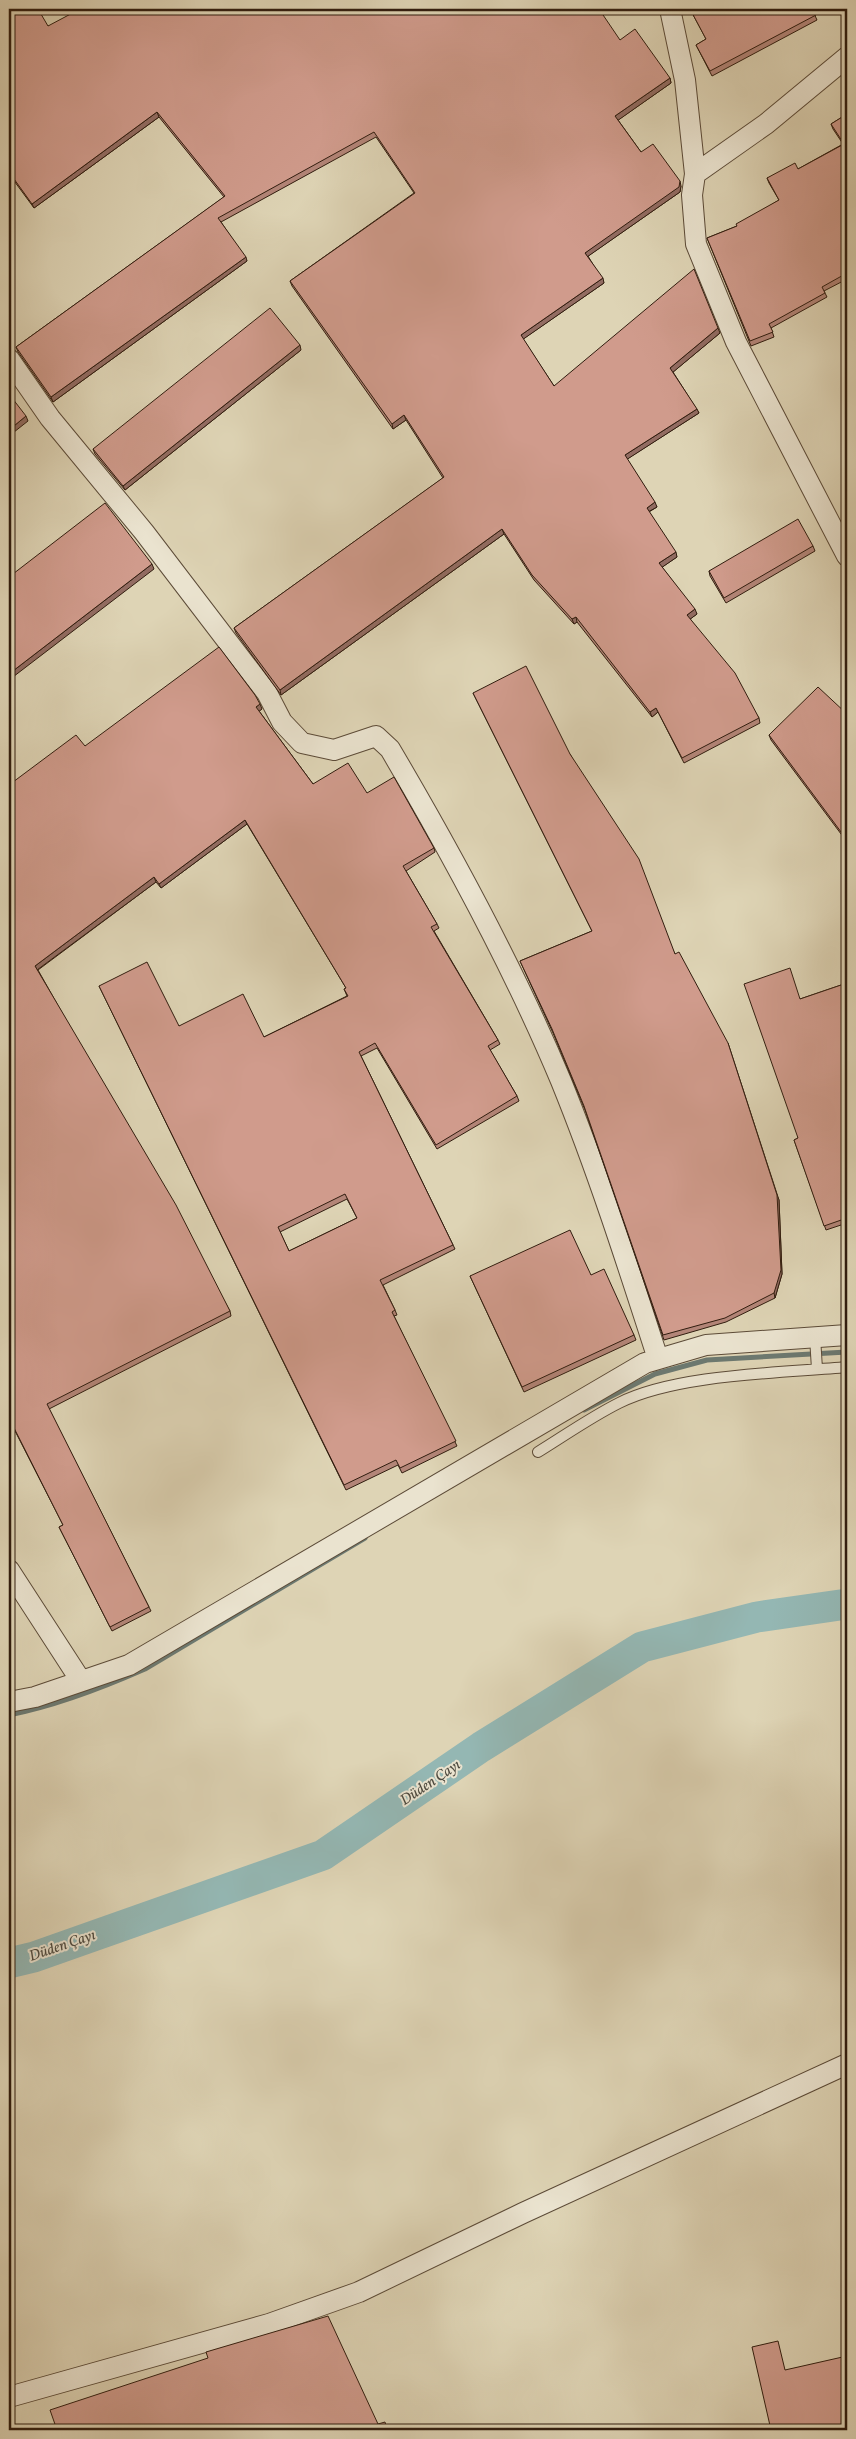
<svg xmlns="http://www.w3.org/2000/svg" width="856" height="2439" viewBox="0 0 856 2439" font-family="Vollkorn,serif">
  <rect width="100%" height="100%" fill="#ded4b5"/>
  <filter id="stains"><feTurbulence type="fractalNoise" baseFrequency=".004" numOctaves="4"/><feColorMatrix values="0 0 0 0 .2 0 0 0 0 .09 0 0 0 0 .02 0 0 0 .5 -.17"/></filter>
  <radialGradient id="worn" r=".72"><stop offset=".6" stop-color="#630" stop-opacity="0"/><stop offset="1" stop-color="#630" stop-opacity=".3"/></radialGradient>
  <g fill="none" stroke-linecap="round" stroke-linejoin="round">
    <!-- stream -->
    <path stroke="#6c7971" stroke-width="5" d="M584,1410L655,1374L707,1360L847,1352
      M9,1715C55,1706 102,1688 145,1669L365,1538"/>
    <!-- river -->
    <path stroke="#94b7b3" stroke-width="31" d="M9,1963L34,1957L323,1855L481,1747L642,1647L757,1617L847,1604"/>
    <defs>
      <path id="lane" d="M815,1337L817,1369
        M538,1452C564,1436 591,1417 619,1403C676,1374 782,1373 847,1367"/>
      <path id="street" d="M670,9L685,80L695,174L692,195L696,244L736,342L847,556
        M695,174L766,124L847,57
        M9,359L50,418L144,532L267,693L282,722L302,743L334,750L376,736L390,749C453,856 513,966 561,1081C598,1172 628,1266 658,1359
        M9,1570L81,1681
        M9,1702L35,1697L129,1665L645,1363L706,1345L847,1335
        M9,2397L269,2324L359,2292L523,2213L847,2064"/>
    </defs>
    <!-- lane casing -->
    <use href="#lane" stroke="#5c4b38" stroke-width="12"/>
    <!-- street casing -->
    <use href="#street" stroke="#5c4b38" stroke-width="22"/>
    <!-- lane -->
    <use href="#lane" stroke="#eae3cf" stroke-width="10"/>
    <!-- street -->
    <use href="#street" stroke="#eae3cf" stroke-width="20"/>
  </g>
  <!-- wall -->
  <path fill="#b38578" stroke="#311d0f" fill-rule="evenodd" d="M690,9H812L817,20L712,76L696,45L706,39Z
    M213,12L620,40L670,78L671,83L618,120L641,152L681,186L680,192L588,256L604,283L523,339L554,386L720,333L673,372L699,413L627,459L657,507L649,512L677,557L662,567L697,614L690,619L759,718L760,723L684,763L658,712L652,717L577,622L574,624L534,580L504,534L281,695L236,633L234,628L443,478L406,420L393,429L292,286L290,281L414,193L376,137L221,222L247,261L53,402L18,352L16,347L224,197L159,117L34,208L9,174V19L48,26Z
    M847,114V279L824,291L827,297L771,328L774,337L751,346L707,238L737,226L779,200L769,183L767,178L798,169L843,144L833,129L831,124Z
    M301,350L125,490L95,454L93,449Z
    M813,546L815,551L726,603L710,576L709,571Z
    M473,693L570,754L675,954L779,1200L782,1274L775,1298L726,1322L664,1340L585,1110L553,1033L520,961L592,931Z
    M262,709L259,711L313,784L367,793L434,848L435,852L406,871L437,924L439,928L434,931L498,1040L500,1044L490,1050L517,1096L519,1101L437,1149L377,1048L361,1056L455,1249L383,1285L395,1310L397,1315L394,1316L457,1446L402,1473L398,1465L346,1490L99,986L179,1026L264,1037L347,996L344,989L346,988L247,824L161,888L156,882L38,970L230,1311L231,1316L49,1409L151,1611L112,1631L61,1531L59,1527L63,1525L13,1427L9,1429V785L85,746ZM347,1199L357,1218L289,1251L280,1232Z
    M847,714V842L771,740L769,735Z
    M847,983V1223L826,1230L794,1140L798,1138L800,999Z
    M591,1275L634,1335L636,1340L524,1392L470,1276Z"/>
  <!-- shaded-wall -->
  <path fill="#926c62" stroke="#311d0f" d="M670,78L671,83L617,121L615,116Z
    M157,112L159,117L34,208L32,204Z
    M680,181L681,186L680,192L587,257L585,253Z
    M246,257L247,261L53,402L51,397Z
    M603,278L604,283L522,340L521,335Z
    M718,328L720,333L672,373L670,368Z
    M300,345L301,350L125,490L123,486Z
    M697,409L699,413L626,460L625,455Z
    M404,415L406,420L393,429L392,424Z
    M26,416L28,421L9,436V430Z
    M655,502L657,507L648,512L647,508Z
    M502,529L504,534L281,695L280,690Z
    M676,552L677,557L661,568L659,563Z
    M152,564L154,569L9,680V674Z
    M695,609L697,614L689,620L687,615Z
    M576,617L577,622L574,624L572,619Z
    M260,704L262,709L258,712L256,707Z
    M656,708L658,712L652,717L650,712Z
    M245,820L247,824L161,888L159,884Z
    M154,877L156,882L37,970L35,966Z
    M728,1043L779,1200L782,1274L775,1298L774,1293Z"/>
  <!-- building -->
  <path fill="#d09b8c" stroke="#311d0f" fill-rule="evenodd" d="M23,9H38L48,26L80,9H211L213,12L220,9H599L620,40L635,29L670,78L615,116L641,152L653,144L680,181L679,187L585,253L603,278L521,335L554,386L694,269L718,328L670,368L697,409L625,455L655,502L647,508L676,552L659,563L695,609L687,615L735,673L759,718L682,758L656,708L650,712L576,617L572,619L532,575L502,529L280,690L234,628L444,477L404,415L392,424L290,281L415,193L374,132L218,218L246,257L51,397L16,347L225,196L157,112L32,204L9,172V19Z
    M690,9H812L816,15L710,71L696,45L706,39Z
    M847,114V181L845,183L847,187V273L822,287L825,293L769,324L773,332L750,341L707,238L737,226L736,224L779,200L767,178L795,163L798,169L844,144L831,124Z
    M270,308L300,345L123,486L93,449Z
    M9,394L26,416L9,430Z
    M105,503L152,564L9,674V577Z
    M798,519L813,546L724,598L709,571Z
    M219,647L255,695L260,704L256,707L313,784L348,763L367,793L394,777L434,848L403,866L437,924L431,927L498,1040L488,1046L517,1096L436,1145L375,1043L359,1052L453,1245L380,1280L395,1310L392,1312L456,1441L400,1468L396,1460L344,1485L99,986L147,962L179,1026L243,994L264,1037L348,996L344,989L346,988L245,820L159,884L154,877L35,966L176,1205L230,1311L47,1404L149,1607L110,1627L59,1527L63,1525L11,1422L9,1424V785L76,735L85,746ZM345,1194L357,1218L289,1251L278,1227Z
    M526,666L570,754L639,859L675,954L679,952L728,1043L777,1195L781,1270L774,1293L725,1318L663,1335L584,1106L552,1029L520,961L592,931L473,693Z
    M818,687L847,714V840L769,735Z
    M790,968L800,999L847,983V1218L824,1226L794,1140L798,1138L744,984Z
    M570,1230L591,1275L604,1269L634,1335L522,1387L470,1276Z
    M328,2316L378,2424L385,2422L387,2430H57L50,2410L208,2358L206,2352Z
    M778,2341L785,2370L847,2356V2430H771L752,2347Z"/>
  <g text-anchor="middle" stroke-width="4" stroke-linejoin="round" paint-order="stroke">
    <!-- water labels -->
    <g font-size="15" font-style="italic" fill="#4f4b40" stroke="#eae3cf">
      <text transform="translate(430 1782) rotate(-34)" y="5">Düden Çayı</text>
      <text transform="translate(62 1945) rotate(-19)" y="5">Düden Çayı</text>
    </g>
  </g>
  <!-- margin -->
  <rect width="856" height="2439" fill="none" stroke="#ded4b5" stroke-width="30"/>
  <rect x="10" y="10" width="836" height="2419" fill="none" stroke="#311d0f" stroke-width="2.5"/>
  <rect x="15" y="15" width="826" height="2409" fill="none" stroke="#311d0f"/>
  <rect width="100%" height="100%" filter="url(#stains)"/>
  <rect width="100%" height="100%" fill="url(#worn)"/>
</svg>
